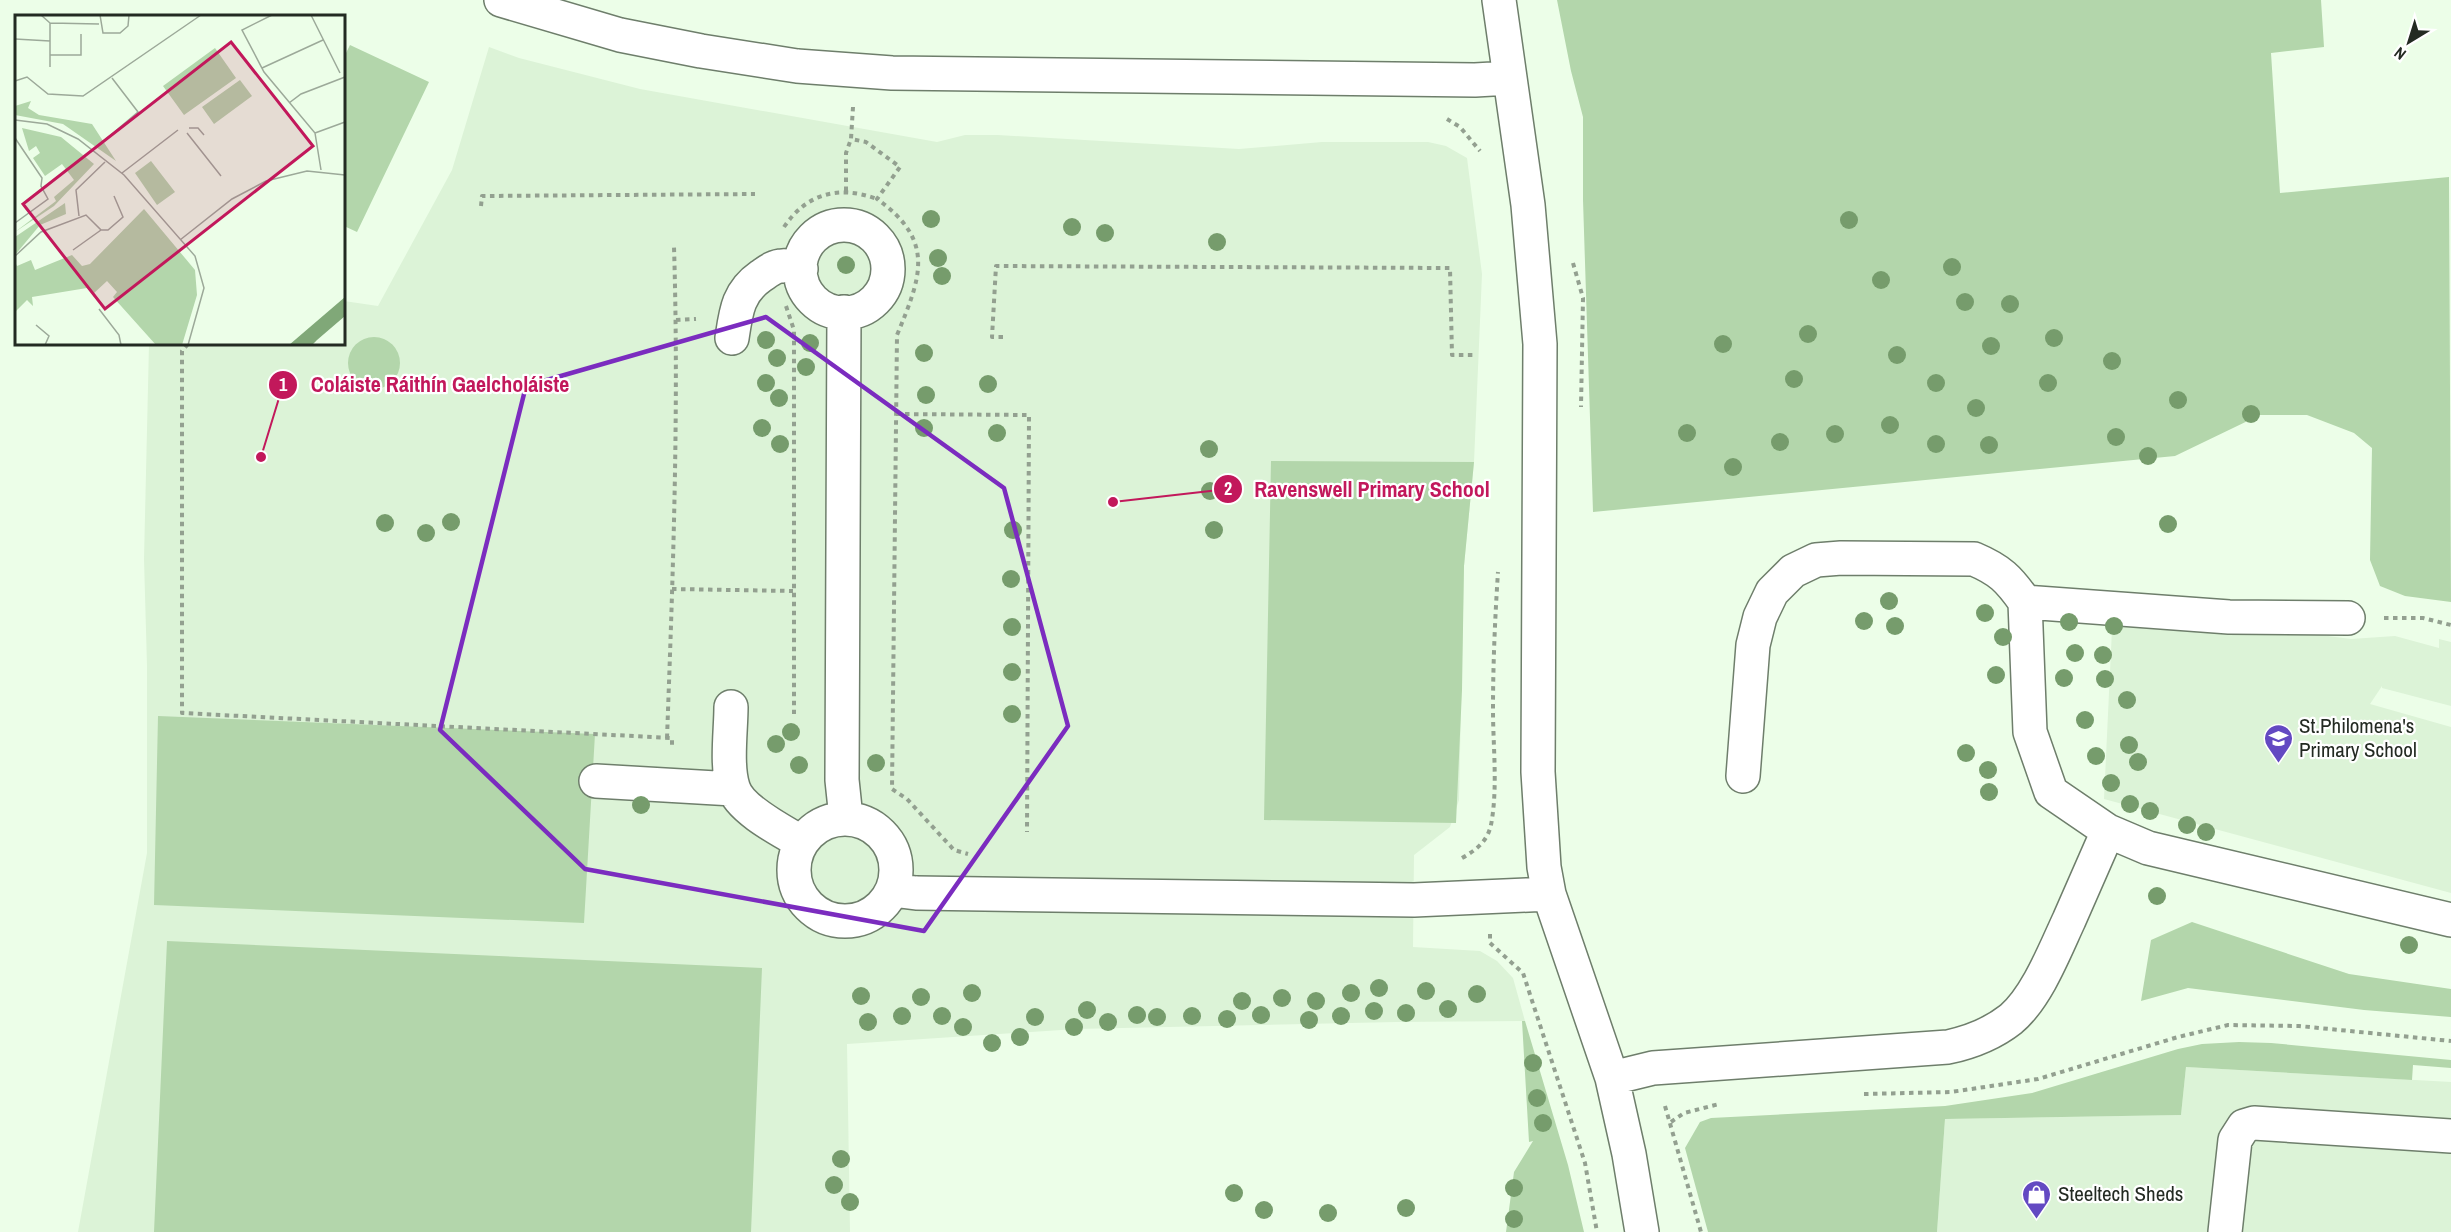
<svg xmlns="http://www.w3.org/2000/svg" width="2451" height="1232" viewBox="0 0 2451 1232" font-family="'Archivo Narrow',sans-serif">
  <rect width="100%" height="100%" fill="#ecfee8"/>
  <!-- built -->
  <path fill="#dcf3d7" d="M489,47L519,58L640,89L937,142L965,135H998L1239,149L1322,142H1428L1446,146L1467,158L1482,274L1474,462L1464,566L1459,800L1450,827L1414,855L1413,947L1480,951L1497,961L1513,978L1525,1021L1396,1022L1076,1029L847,1044L850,1232H78L147,853V666L144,559L149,344H344V301L378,306L452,170Z
    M2113,608L2351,639L2395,636L2439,648V639L2451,642V706L2382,688V686L2370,704L2451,727V893L2104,799Z
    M2186,1067L2451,1082V1232H1937L1945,1119L2181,1115Z"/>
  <!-- green -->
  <path fill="#b3d6ab" d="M1557,0H2321L2324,47L2271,53L2280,193L2449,177L2451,602L2405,596L2380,586L2370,560L2372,448L2354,433L2307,415H2260L2175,456L1593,512L1583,200V117L1571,71Z
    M350,45L429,82L357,232L344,226V57Z
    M348 363a26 26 0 1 1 52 0a26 26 0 1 1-52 0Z
    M1271,461L1474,462L1464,566L1462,690L1456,823L1264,820Z
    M158,716L595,734L584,923L154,905Z
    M2192,922L2349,974L2451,989V1017L2364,1010L2188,988L2141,1001L2151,940Z
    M167,941L762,968L751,1232H154Z
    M1522,1021H1525L1568,1165L1584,1232H1506L1514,1172L1533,1141L1529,1142Z
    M2239,1042L2271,1043L2451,1060V1068L2413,1065L2412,1080L2186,1067L2181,1115L1945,1119L1937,1232H1708L1685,1148L1700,1122L1711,1118L1945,1106L2032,1093L2178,1049L2202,1044Z"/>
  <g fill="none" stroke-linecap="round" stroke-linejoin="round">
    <defs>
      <path id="minor" d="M501,0L620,35L701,51L797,66L892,73L1475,80L1510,78
        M1499,0L1528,205L1540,344L1538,772L1544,867L1549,894L1612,1078L1629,1154L1642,1232
        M800 269a44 44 0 1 1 88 0a44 44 0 1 1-88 0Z
        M844,312L842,780L846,818
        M732,338C736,311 738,292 761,276C767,272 774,266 782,266C788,265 795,268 801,269
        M2348,618L2229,617L2025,602L2030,732L2051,792L2108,831L2148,848L2451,920
        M731,707C731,730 726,765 733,787C739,809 782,831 801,842
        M1743,776L1753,645L1760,617L1772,592L1793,571L1816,560L1841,558L1974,559C2000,570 2009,579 2025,602
        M596,781L733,789
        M794 870a51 51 0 1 1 102 0a51 51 0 1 1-102 0Z
        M892,890L916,893L1414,900L1549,894
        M1612,1078L1653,1068L1948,1047C1971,1042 1992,1034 2011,1019C2037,997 2055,950 2069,920C2082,890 2095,861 2108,831
        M2225,1232L2235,1140L2244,1126L2254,1123L2451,1136"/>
    </defs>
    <!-- minor casing -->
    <use href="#minor" stroke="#6e7e6b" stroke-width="36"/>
    <!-- path -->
    <path stroke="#93a090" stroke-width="4" stroke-dasharray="4.5 4.5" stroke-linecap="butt" d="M853,107L851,139L866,142L900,167L877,199C936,241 921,277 897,335L892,789L907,799L954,850L968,854
      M1447,119L1460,127L1480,151
      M846,191V153L851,139
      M481,206L482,196L755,194
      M784,227C807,193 839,185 877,199
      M1573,263L1583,298L1581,407
      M786,306L794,330V714
      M676,320L696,319
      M1003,337H992L996,266L1450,268L1452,355H1473
      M188,344L182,351V713L672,738V748
      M896,414L1029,415L1027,832
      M672,589L793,591
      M2384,618H2423L2451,625
      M667,738C673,574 679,410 674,247
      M1462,858C1476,850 1487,842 1491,825C1498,788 1493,747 1493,710C1493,664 1495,618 1498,572
      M1490,934V943L1523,973L1585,1163L1597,1232
      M1864,1094L1951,1092L2038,1079L2178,1037L2228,1025L2299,1026L2451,1041
      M1665,1106L1701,1232
      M1671,1122L1684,1113L1719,1104"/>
    <!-- minor -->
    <use href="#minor" stroke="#fff" stroke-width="33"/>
  </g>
  <!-- trees -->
  <g fill="#769c6c">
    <circle cx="931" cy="219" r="9"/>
    <circle cx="1849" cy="220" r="9"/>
    <circle cx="1072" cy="227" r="9"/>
    <circle cx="1105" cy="233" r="9"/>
    <circle cx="1217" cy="242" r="9"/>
    <circle cx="938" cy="258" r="9"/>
    <circle cx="846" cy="265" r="9"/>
    <circle cx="1952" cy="267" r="9"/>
    <circle cx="942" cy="276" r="9"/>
    <circle cx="1881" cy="280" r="9"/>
    <circle cx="1965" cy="302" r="9"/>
    <circle cx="2010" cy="304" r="9"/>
    <circle cx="1808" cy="334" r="9"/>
    <circle cx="2054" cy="338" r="9"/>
    <circle cx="766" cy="340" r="9"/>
    <circle cx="810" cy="343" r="9"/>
    <circle cx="1723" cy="344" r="9"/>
    <circle cx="1991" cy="346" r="9"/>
    <circle cx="924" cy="353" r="9"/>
    <circle cx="1897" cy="355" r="9"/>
    <circle cx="777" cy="358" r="9"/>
    <circle cx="2112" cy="361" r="9"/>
    <circle cx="806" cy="367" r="9"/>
    <circle cx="1794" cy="379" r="9"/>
    <circle cx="766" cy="383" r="9"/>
    <circle cx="1936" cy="383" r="9"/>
    <circle cx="2048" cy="383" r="9"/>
    <circle cx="988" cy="384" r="9"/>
    <circle cx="926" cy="395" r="9"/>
    <circle cx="779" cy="398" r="9"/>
    <circle cx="2178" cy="400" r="9"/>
    <circle cx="1976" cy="408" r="9"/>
    <circle cx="2251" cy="414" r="9"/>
    <circle cx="1890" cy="425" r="9"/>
    <circle cx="762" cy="428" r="9"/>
    <circle cx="924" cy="428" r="9"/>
    <circle cx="997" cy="433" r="9"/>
    <circle cx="1687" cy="433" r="9"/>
    <circle cx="1835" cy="434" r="9"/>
    <circle cx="2116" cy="437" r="9"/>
    <circle cx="1780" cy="442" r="9"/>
    <circle cx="780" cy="444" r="9"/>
    <circle cx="1936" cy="444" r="9"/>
    <circle cx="1989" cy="445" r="9"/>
    <circle cx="1209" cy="449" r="9"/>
    <circle cx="2148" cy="456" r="9"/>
    <circle cx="1733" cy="467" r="9"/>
    <circle cx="1210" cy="491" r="9"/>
    <circle cx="451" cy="522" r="9"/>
    <circle cx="385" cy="523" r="9"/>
    <circle cx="2168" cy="524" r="9"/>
    <circle cx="1013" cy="530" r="9"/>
    <circle cx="1214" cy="530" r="9"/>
    <circle cx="426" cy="533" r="9"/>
    <circle cx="1011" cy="579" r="9"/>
    <circle cx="1889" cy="601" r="9"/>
    <circle cx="1985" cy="613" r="9"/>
    <circle cx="1864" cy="621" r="9"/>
    <circle cx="2069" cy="622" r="9"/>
    <circle cx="1895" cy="626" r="9"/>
    <circle cx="2114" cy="626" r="9"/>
    <circle cx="1012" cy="627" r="9"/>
    <circle cx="2003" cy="637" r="9"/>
    <circle cx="2075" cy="653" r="9"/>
    <circle cx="2103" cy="655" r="9"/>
    <circle cx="1012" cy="672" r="9"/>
    <circle cx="1996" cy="675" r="9"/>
    <circle cx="2064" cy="678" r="9"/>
    <circle cx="2105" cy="679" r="9"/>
    <circle cx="2127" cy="700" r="9"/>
    <circle cx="1012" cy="714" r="9"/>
    <circle cx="2085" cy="720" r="9"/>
    <circle cx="791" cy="732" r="9"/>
    <circle cx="776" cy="744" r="9"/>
    <circle cx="2129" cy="745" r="9"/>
    <circle cx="1966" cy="753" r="9"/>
    <circle cx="2096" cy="756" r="9"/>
    <circle cx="2138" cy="762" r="9"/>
    <circle cx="876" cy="763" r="9"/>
    <circle cx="799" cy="765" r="9"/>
    <circle cx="1988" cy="770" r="9"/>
    <circle cx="2111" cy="783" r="9"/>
    <circle cx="1989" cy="792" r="9"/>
    <circle cx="2130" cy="804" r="9"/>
    <circle cx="641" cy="805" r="9"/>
    <circle cx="2150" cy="811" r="9"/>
    <circle cx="2187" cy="825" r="9"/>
    <circle cx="2206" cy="832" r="9"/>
    <circle cx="2157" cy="896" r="9"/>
    <circle cx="2409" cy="945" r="9"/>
    <circle cx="1379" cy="988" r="9"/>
    <circle cx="1426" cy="991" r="9"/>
    <circle cx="972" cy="993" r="9"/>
    <circle cx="1351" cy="993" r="9"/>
    <circle cx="1477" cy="994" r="9"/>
    <circle cx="861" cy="996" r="9"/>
    <circle cx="921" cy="997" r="9"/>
    <circle cx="1282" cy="998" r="9"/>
    <circle cx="1242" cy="1001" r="9"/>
    <circle cx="1316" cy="1001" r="9"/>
    <circle cx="1448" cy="1009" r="9"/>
    <circle cx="1087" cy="1010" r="9"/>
    <circle cx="1374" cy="1011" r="9"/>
    <circle cx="1406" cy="1013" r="9"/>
    <circle cx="1137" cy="1015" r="9"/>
    <circle cx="1261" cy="1015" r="9"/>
    <circle cx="902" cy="1016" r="9"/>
    <circle cx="942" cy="1016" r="9"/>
    <circle cx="1192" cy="1016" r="9"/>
    <circle cx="1341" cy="1016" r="9"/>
    <circle cx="1035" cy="1017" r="9"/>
    <circle cx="1157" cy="1017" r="9"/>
    <circle cx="1227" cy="1019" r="9"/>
    <circle cx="1309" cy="1020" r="9"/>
    <circle cx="868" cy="1022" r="9"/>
    <circle cx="1108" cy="1022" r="9"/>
    <circle cx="963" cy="1027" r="9"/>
    <circle cx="1074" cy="1027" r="9"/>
    <circle cx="1020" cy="1037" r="9"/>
    <circle cx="992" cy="1043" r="9"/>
    <circle cx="1533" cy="1063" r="9"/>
    <circle cx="1537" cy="1098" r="9"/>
    <circle cx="1543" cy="1123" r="9"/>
    <circle cx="841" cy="1159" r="9"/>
    <circle cx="834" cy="1185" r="9"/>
    <circle cx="1514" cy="1188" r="9"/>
    <circle cx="1234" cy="1193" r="9"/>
    <circle cx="850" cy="1202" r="9"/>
    <circle cx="1406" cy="1208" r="9"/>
    <circle cx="1264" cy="1210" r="9"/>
    <circle cx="1328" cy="1213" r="9"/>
    <circle cx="1514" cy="1219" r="9"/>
  </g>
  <!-- marked area -->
  <path fill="none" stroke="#7b2cbf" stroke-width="4.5" stroke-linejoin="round" d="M766,317L1004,488L1068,726L924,931L585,869L440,730L526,386Z"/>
  <!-- icons -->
  <defs>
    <symbol id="school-pin" viewBox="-11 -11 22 30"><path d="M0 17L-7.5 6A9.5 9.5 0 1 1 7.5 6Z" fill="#6349c2" stroke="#fff"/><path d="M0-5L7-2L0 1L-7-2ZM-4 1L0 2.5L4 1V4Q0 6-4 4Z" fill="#fff"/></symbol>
    <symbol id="shop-pin" viewBox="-11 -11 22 30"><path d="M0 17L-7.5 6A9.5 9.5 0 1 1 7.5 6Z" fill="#6349c2" stroke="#fff"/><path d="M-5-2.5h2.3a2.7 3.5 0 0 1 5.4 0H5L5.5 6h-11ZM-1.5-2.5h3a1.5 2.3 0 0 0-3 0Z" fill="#fff"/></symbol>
  </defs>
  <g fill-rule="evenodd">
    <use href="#school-pin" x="2262" y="722" width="33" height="45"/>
    <use href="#shop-pin" x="2020" y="1178" width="33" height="45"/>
  </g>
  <g text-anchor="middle" stroke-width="4.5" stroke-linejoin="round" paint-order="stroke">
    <!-- poi labels -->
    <g font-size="21" fill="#232a22" stroke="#fff" text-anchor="start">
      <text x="2299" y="733">St.Philomena's<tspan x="2299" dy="24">Primary School</tspan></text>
      <text x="2058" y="1201">Steeltech Sheds</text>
    </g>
  </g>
  <!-- overview -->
  <g transform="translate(15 15)">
    <rect width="330" height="330" fill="#ecfee8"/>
    <path d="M200,33L221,63L169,100L148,71ZM225,65L237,81L199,109L187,92ZM16,86L13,93L24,100L77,109L101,146L48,109L0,100V91ZM7,113L46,122L79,149L39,191L0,217L41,186L39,182L59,165L47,149L30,161L18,143L25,138L21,131L14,136ZM136,146L160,177L142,190L120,158ZM50,188L51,199L25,210L0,240V222ZM129,194L180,255L182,280L167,330H141L98,282L102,277L92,266L78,279L72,273L17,282L18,291L12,285L0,297V247L2,251L16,245L20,255L57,240L67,251L75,249Z" fill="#b3d6ab"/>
    <path d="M330,282V301L302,325L297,330H274Z" fill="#80a878"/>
    <path fill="none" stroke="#9ca999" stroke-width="1.5" d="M26,0L35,8V52M85,0L88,18H105L113,11L114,0M257,0L227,15L249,57L300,118L306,155M296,0L325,58M35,8L84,9M0,24L35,26M35,40H66V19M247,53L308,25M0,66L12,62L33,79L68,81L186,0M274,88L286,79L330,62M0,105L32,109L63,124L109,160L180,241L189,273L173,330M174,113H183L189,120M172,118L206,161M300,118L330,107M0,123L27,163L26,171L33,184L0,208M91,124L123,97L97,63M107,158L163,115M64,201L61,175L90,147M86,215H93L108,202L99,181M165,225L217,184L251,166L292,156L330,160M0,241L26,217L71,200L86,215L58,235M84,294L104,320L106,330M21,310L34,321L30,330"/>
    <path fill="#c2185b" fill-opacity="0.15" stroke="#c2185b" stroke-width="3" d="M216,27L298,131L90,294L8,189Z"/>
    <rect width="330" height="330" fill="none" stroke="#232a22" stroke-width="3"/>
  </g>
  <!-- callouts -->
  <path fill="none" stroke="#c2185b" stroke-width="2" d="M261 457L283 385M1113 502L1228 489"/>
  <g fill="#c2185b" stroke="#fff" stroke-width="2">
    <circle cx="261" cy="457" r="6"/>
    <circle cx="1113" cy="502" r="6"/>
    <circle cx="283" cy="385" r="15"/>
    <circle cx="1228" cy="489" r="15"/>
  </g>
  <g font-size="18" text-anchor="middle" font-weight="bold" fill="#fff">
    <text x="283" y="391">1</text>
    <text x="1228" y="495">2</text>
  </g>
  <g font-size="22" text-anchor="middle" font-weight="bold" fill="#c2185b" stroke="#fff" stroke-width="4.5" stroke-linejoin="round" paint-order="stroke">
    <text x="440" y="392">Coláiste Ráithín Gaelcholáiste</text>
    <text x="1372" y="497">Ravenswell Primary School</text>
  </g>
  <!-- north arrow -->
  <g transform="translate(2409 42) rotate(218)" stroke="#ffffff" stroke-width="4.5" paint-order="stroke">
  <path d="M0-4.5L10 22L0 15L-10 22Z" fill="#232a22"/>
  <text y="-9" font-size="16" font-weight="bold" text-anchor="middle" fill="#232a22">N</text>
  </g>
</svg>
